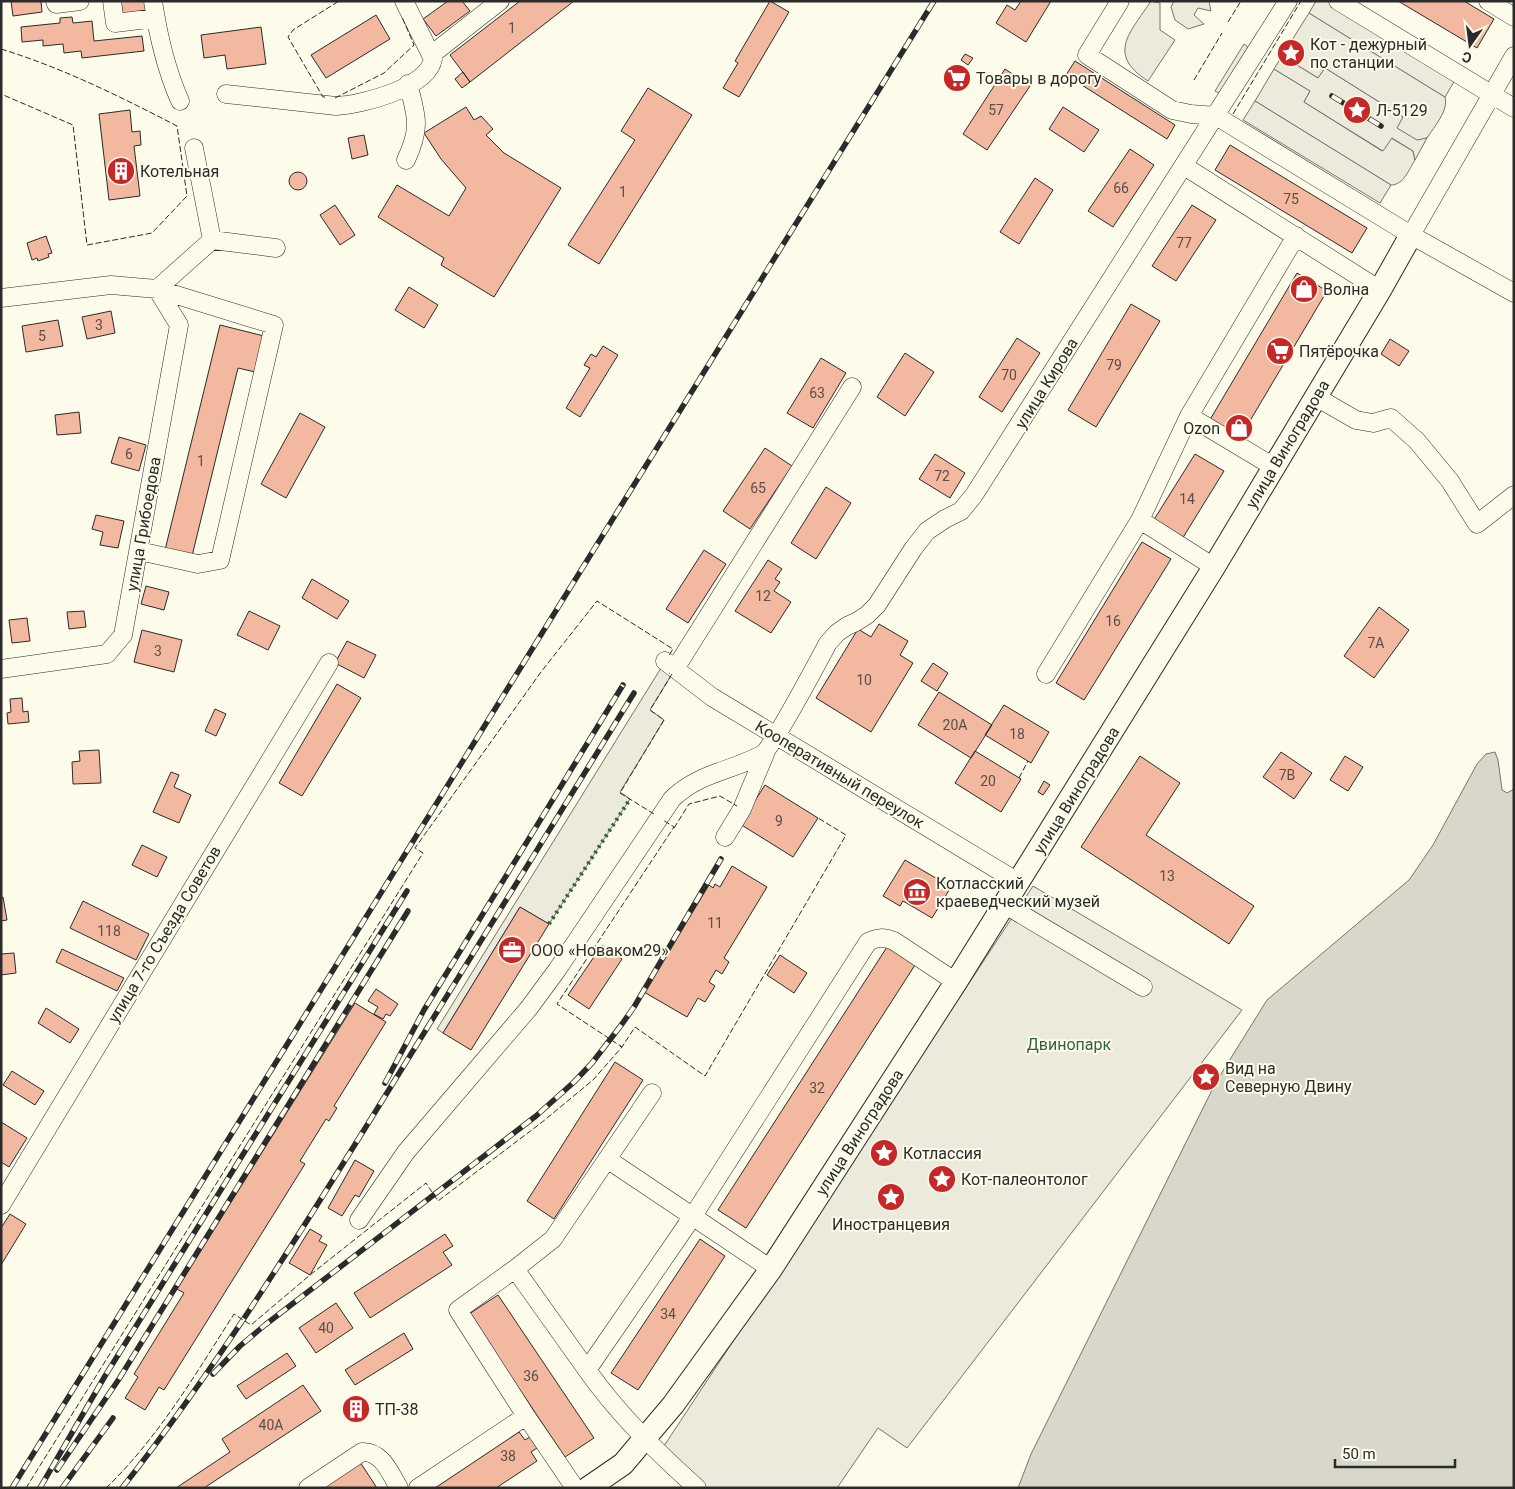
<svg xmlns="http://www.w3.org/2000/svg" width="1515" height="1489" viewBox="0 0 1515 1489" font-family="Roboto,sans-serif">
  <rect width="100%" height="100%" fill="#fdfbea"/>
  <!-- green -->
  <path fill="#ecebdb" stroke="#74746e" d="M1151,1L1160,3V30L1175,40L1148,81C1106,54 1130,33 1151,1Z
    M1174,1H1209L1211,11L1198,8L1194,15L1204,24L1188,29L1175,20L1171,7Z
    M1309,13L1445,97C1449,110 1434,127 1427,138L1417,141L1396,128L1403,117L1325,68L1318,78L1282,56Z
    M1244,44L1248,47L1220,94L1215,91Z
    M1274,69L1310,91L1304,102L1382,151L1391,138L1413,151L1415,160C1409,169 1404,185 1391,185L1255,101Z
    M661,668L672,674L650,710L664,720L620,792L630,799L549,924L520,907L443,1033L437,1029Z
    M1033,886L1242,1010L907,1448L878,1428L837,1488H707L662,1449Z"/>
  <!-- parking -->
  <path fill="#eceadb" stroke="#74746e" d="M1316,1H1327L1455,80L1445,97L1309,13Z
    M1282,56L1318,78L1325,68L1403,117L1397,128L1417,140L1427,138L1415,160L1413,151L1392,138L1383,151L1304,102L1310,91L1274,69Z
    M1255,101L1391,185L1380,203L1243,120Z"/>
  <!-- water -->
  <path fill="#d8d7c9" stroke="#74746e" d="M1495,752L1498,760L1502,790L1507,793L1514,789V1488H1018L1031,1454L1216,1082L1267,1000L1409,880L1433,845L1477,764L1486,754Z"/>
  <!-- building -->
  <path fill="#f2b8a0" stroke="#2b2b2b" d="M11,1H41L42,12L13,16Z
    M121,1H145L147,13L123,16Z
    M448,1H462L470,11L436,36L423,19Z
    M520,1H574L470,82L450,55Z
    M770,1L789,12L739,97L723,88L738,63L735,61Z
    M1021,1H1051L1026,42L996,23L1007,5L1015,10Z
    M1398,1H1464L1494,19L1477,48Z
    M376,15L390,39L326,78L311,55Z
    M72,17L73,23L92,21L94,41L142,36L144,51L82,58L81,51L64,53L63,44L43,46V40L22,42L21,27L60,23V18Z
    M261,27L266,64L227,69L225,55L204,58L201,35Z
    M965,54L973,58L968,65L961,60Z
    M1075,61L1175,125L1167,139L1066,75Z
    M957,67L967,73L957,89L947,82Z
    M1005,69L1030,86L987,150L963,134Z
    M463,72L470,82L462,88L455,79Z
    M648,88L692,115L599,264L568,245L635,140L621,131Z
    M466,107L474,120L481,116L493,129L486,135L504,153L561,188L494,297L441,265L444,258L378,217L397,185L449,216L466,188L441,159L424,133Z
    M1063,107L1099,130L1084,152L1049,129Z
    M130,110L132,132L140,131L141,145L134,146L140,196L109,200L99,114Z
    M364,135L368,155L352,159L348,138Z
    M1230,145L1367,228L1352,253L1215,170Z
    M1130,149L1154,165L1113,227L1088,211Z
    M289 181a9 9 0 1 1 18 0a9 9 0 1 1-18 0Z
    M1035,178L1053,190L1019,244L1000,232Z
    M335,205L355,235L340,245L320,215Z
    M1192,205L1216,220L1176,281L1152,266Z
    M46,236L52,253L48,254L49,257L38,261L37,258L32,260L27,243Z
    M1297,273L1327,291L1238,441L1208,423Z
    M409,287L438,305L424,328L395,310Z
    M1131,304L1160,321L1096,427L1068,410Z
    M111,311L115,333L87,339L82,317Z
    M58,320L63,346L26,352L22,326Z
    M220,325L264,336L255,372L238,368L192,556L165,550Z
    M1017,338L1040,353L1002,412L979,397Z
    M1390,339L1409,351L1399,366L1381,354Z
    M603,346L618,355L580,417L566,408L590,368L584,365L591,354L596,357Z
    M905,353L934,372L905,416L877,397Z
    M821,358L846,373L813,428L787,413Z
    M79,412L81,433L57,435L55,415Z
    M300,413L325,427L286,498L261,484Z
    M119,437L146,445L139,471L111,463Z
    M765,448L792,466L750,529L723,511Z
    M935,454L965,473L950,498L919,479Z
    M1195,454L1224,471L1179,544L1150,526Z
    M826,487L851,503L816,559L791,543Z
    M96,515L124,521L118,548L100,545L103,532L92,529Z
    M1142,542L1171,559L1084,700L1056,683Z
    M704,550L726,564L688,623L666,609Z
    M768,560L782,569L775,579L780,582L774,591L791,602L771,633L735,611Z
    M312,579L349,601L337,619L302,598Z
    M146,586L169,592L164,610L141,604Z
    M1379,607L1409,630L1374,678L1344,656Z
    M84,611L86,627L69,629L67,612Z
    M249,611L280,626L268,650L237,635Z
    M27,618L30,641L12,643L9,620Z
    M879,624L908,641L900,655L913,663L871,732L816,698L858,629L871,637Z
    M142,630L182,640L174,672L134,662Z
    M347,641L376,655L364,678L335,663Z
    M933,663L948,673L937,691L921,681Z
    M337,684L361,698L302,796L279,783Z
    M939,692L992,725L971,758L918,725Z
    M22,698L23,712L28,711L29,722L8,724L7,713L11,712L10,699Z
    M1004,705L1049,732L1031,763L985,735Z
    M215,709L226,714L216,736L205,731Z
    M99,750L101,783L73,784L72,762L80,761L79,751Z
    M975,751L1021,779L1001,812L955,783Z
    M1281,752L1312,773L1294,799L1263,777Z
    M1140,756L1180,783L1146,835L1254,906L1229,944L1081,847Z
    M1345,756L1363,767L1348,791L1330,780Z
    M171,772L179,775L174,787L191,795L179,823L153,812Z
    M1044,781L1050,785L1043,795L1038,792Z
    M765,785L818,818L793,857L740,824Z
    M142,845L167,857L157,877L132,865Z
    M905,860L951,887L932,918L903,901L900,906L883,896Z
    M732,866L767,887L724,958L729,962L722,974L716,970L709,982L715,986L705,1002L698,998L687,1017L644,992L709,885L713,888L715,884L720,887Z
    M3,897L7,920L1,921V898Z
    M83,901L149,934L136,960L70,928Z
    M520,907L549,924L471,1050L443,1033Z
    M602,945L622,959L589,1009L568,995Z
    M887,947L915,965L746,1228L718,1210Z
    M62,949L124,978L117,991L56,962Z
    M14,953L16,973L1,975V954Z
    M780,955L807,973L794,993L767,975Z
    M376,989L398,1004L390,1016L386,1014L383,1019L374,1014L378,1007L368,1001Z
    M355,1003L386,1022L334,1106L337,1108L329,1121L326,1119L300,1161L305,1164L164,1390L159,1387L145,1410L125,1398L138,1377L134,1374L184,1293L177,1289Z
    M46,1008L79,1029L70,1043L38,1023Z
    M615,1062L643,1080L554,1219L527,1201Z
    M12,1071L44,1091L35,1105L3,1085Z
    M1,1122L27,1138L9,1167L1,1162Z
    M355,1160L374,1171L359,1197L355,1195L342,1216L328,1208Z
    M10,1214L26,1224L1,1265V1228Z
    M310,1229L322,1236L319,1241L327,1245L310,1275L289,1263Z
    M445,1234L453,1246L443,1252L452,1265L370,1318L354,1293Z
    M700,1239L725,1256L638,1390L611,1373Z
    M498,1295L594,1438L565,1457L469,1314Z
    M336,1303L353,1328L316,1353L299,1328Z
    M404,1333L413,1349L355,1385L345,1370Z
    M287,1353L296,1366L246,1399L237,1386Z
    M303,1385L321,1411L204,1488H176L230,1452L222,1439Z
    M357,1396L369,1413L356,1423L343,1406Z
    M519,1432L525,1440L530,1437L537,1448L531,1452L537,1461L496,1488H435Z
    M360,1462L377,1488H320Z"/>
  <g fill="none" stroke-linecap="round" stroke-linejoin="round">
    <defs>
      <path id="minor" d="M55,1L56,4L80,1
        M112,1L115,23L156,18
        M153,1C158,35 166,69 180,101
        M1120,1L1087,55L1172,110L1191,114L1216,116L1411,235L1514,293
        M1338,1L1514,108
        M1488,1L1514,17
        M431,55L500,1
        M226,94L336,106C361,105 428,88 433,59L404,1
        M194,148L212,240
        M406,160C421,129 417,116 408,84
        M1184,166L1380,290
        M1411,235L1514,56
        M157,289L212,240L276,248
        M1,298L111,285L157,289L274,325L220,560L198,564L139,551
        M1316,397L1356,420L1373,423L1391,418L1417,441L1450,481L1477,524L1514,495
        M1189,416L1274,467
        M1140,520L1214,567
        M665,661L712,697L1018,882
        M1,669L107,654L123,635L179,325L157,289
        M675,669L852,387
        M1046,674L1140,520L1189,416L1296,236
        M725,837L742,809L765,754
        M1004,904L1143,987
        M607,1159L771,1269
        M1,1205L329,663
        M359,1220L406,1152L529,1008L557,970L672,799C698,773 732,771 763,754C771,750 820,658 828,643L837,633L847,626L856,622L867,615L877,605L913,549L927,531L945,519L961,511L974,495L1288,1
        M515,1269L458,1310L526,1416L575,1488
        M587,1370L515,1269L553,1239L652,1093
        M308,1488L362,1452C382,1451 390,1473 399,1488
        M418,1488L526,1416
        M697,1488C657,1452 618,1414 587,1370L693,1216L868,942C878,937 883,937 894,941L956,982"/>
      <path id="major" d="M588,1488L623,1464L645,1438L673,1405L771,1269L956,982L1214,567L1380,290L1411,235"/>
    </defs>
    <!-- minor casing -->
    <use href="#minor" stroke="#2b2b2b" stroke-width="19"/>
    <!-- major casing -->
    <use href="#major" stroke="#2b2b2b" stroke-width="24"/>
    <!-- minor -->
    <use href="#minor" stroke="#fdfbea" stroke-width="18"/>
    <!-- major -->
    <use href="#major" stroke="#fdfbea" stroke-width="22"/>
    <defs>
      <path id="rail" d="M1332,96L1381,126
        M385,1083L424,1010L623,685
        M213,1374L240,1346L265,1325L536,1116L574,1082L592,1063L622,1024L634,1007L721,859
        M57,1470L119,1379L408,911
        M12,1488L934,1
        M40,1488L105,1376L407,891
        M62,1488L113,1418
        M122,1488C218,1366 300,1233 382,1101C466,965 550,829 634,693"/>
    </defs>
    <!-- rail casing -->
    <use href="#rail" stroke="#2b2b2b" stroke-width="5.5"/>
    <!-- rail -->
    <use href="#rail" stroke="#fdfbea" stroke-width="4" stroke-dasharray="11" stroke-linecap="butt"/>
    <!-- hedge -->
    <path stroke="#34623c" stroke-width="4" stroke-dasharray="2.5 4" stroke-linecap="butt" d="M549,924L630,799"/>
    <!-- fence -->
    <path stroke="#2b2b2b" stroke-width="1" stroke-dasharray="6 2.5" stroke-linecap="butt" d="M1228,22L1241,1
      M1,49C63,68 121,97 177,126L187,196L152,233L87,245L73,125L1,94
      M1194,80L1222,33
      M325,97H323L288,37L293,30L339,1
      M335,98L384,73L414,45L402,17
      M1233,114L1301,1
      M1019,778L1028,761
      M654,814L620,793L664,720L650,710L672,674L669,673
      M674,828L689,804L720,796L737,806
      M620,1046L622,1047L635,1027L705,1076L846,835L818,818
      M26,1488L423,853L415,848L541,672L597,601L673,649L668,657
      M106,1488C158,1438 195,1375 234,1314L251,1325L310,1275L426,1183L438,1201L541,1123L593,1080L622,1047L557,1004L674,827L663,820"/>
  </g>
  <!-- icons -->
  <defs>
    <symbol id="sight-disc" viewBox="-11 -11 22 22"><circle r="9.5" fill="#c62828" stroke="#fdfbea"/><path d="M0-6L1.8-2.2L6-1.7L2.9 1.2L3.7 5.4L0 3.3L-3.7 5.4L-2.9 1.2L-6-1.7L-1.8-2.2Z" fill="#fff"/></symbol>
    <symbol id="supermarket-disc" viewBox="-11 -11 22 22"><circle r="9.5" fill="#c62828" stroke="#fdfbea"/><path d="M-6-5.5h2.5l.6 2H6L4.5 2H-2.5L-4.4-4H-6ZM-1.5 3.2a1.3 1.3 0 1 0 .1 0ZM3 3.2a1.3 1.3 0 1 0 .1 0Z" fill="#fff"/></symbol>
    <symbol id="building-disc" viewBox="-11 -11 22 22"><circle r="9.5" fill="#c62828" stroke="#fdfbea"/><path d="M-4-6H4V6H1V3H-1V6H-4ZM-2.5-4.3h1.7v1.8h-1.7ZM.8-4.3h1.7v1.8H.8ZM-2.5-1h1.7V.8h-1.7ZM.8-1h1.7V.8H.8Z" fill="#fff"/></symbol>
    <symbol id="shop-disc" viewBox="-11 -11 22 22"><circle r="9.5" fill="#c62828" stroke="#fdfbea"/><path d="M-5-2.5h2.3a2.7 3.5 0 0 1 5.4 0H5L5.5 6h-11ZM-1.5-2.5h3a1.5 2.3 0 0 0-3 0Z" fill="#fff"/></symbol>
    <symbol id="museum-disc" viewBox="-11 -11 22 22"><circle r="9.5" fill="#c62828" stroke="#fdfbea"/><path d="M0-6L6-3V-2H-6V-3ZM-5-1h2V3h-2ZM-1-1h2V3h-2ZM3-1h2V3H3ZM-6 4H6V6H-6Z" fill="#fff"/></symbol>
    <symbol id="office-disc" viewBox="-11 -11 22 22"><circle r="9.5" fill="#c62828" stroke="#fdfbea"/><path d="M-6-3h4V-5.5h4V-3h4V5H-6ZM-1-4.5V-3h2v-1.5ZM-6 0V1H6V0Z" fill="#fff"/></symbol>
  </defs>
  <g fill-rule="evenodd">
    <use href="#sight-disc" x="1275" y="37" width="32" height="32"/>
    <use href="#supermarket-disc" x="941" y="62" width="32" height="32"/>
    <use href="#sight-disc" x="1341" y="94" width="32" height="32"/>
    <use href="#building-disc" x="105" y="155" width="32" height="32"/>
    <use href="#shop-disc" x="1288" y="273" width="32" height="32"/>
    <use href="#supermarket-disc" x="1264" y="335" width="32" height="32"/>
    <use href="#shop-disc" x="1223" y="412" width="32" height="32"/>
    <use href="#museum-disc" x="901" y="876" width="32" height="32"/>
    <use href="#office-disc" x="496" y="934" width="32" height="32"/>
    <use href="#sight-disc" x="1190" y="1061" width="32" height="32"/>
    <use href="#sight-disc" x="868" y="1137" width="32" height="32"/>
    <use href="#sight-disc" x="926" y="1163" width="32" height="32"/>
    <use href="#sight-disc" x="875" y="1181" width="32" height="32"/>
    <use href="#building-disc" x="340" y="1393" width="32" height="32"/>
  </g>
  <g text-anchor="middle" stroke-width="4" stroke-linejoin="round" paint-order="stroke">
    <!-- number labels -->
    <g font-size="14" fill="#5d4e48">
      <text x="512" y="33">1</text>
      <text x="996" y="115">57</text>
      <text x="1121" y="193">66</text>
      <text x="623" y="197">1</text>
      <text x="1291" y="204">75</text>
      <text x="1184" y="248">77</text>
      <text x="99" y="330">3</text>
      <text x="42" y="341">5</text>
      <text x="1114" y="370">79</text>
      <text x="1009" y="380">70</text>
      <text x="817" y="398">63</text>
      <text x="129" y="459">6</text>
      <text x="201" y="466">1</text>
      <text x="942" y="481">72</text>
      <text x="758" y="493">65</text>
      <text x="1187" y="504">14</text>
      <text x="763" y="601">12</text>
      <text x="1113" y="626">16</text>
      <text x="1376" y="648">7А</text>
      <text x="158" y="656">3</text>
      <text x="864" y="685">10</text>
      <text x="955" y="730">20А</text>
      <text x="1017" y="739">18</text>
      <text x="1287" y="780">7В</text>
      <text x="988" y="786">20</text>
      <text x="779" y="826">9</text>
      <text x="1167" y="881">13</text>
      <text x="715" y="928">11</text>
      <text x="109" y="936">118</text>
      <text x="817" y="1093">32</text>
      <text x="668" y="1319">34</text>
      <text x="326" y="1333">40</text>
      <text x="531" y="1381">36</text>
      <text x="271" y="1430">40А</text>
      <text x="508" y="1461">38</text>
    </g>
    <!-- poi labels -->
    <g font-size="16" fill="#2b2b2b" stroke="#fdfbea" text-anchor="start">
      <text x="1310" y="50">Кот - дежурный<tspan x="1310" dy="18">по станции</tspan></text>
      <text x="976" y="84">Товары в дорогу</text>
      <text x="1376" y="116">Л-5129</text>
      <text x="140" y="177">Котельная</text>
      <text x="1323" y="295">Волна</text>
      <text x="1299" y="357">Пятёрочка</text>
      <text x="1220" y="434" text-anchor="end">Ozon</text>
      <text x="936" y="889">Котласский<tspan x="936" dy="18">краеведческий музей</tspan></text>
      <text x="531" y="956">ООО «Новаком29»</text>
      <text x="1225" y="1074">Вид на<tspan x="1225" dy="18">Северную Двину</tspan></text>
      <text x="903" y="1159">Котлассия</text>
      <text x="961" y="1185">Кот-палеонтолог</text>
      <text x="891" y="1230" text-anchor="middle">Иностранцевия</text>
      <text x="375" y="1415">ТП-38</text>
    </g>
    <!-- street labels -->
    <g font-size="16" fill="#2b2b2b" stroke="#fdfbea">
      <text transform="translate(1046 383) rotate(-58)" y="6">улица Кирова</text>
      <text transform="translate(1287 444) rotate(-59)" y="6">улица Виноградова</text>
      <text transform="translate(143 524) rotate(-80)" y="6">улица Грибоедова</text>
      <text transform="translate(840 774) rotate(31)" y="6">Кооперативный переулок</text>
      <text transform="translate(1076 790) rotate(-58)" y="6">улица Виноградова</text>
      <text transform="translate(164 934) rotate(-59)" y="6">улица 7-го Съезда Советов</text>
      <text transform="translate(859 1132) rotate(-57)" y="6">улица Виноградова</text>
    </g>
    <!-- park labels -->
    <g font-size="16" fill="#34623c" stroke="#fdfbea">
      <text x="1069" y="1050">Двинопарк</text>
    </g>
  </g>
  <!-- border -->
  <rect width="1515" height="1489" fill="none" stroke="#2b2b2b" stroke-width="5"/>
  <!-- north arrow -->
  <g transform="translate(1470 45) rotate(194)" stroke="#fdfbea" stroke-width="4" paint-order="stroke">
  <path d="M0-4L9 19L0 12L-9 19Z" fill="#2b2b2b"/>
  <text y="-8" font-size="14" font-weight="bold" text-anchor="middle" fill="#2b2b2b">С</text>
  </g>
  <!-- scale -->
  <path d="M1335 1459v8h120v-8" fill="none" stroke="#2b2b2b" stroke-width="2.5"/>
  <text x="1342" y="1459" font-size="15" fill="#2b2b2b" stroke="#fdfbea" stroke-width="4" paint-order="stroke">50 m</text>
</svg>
